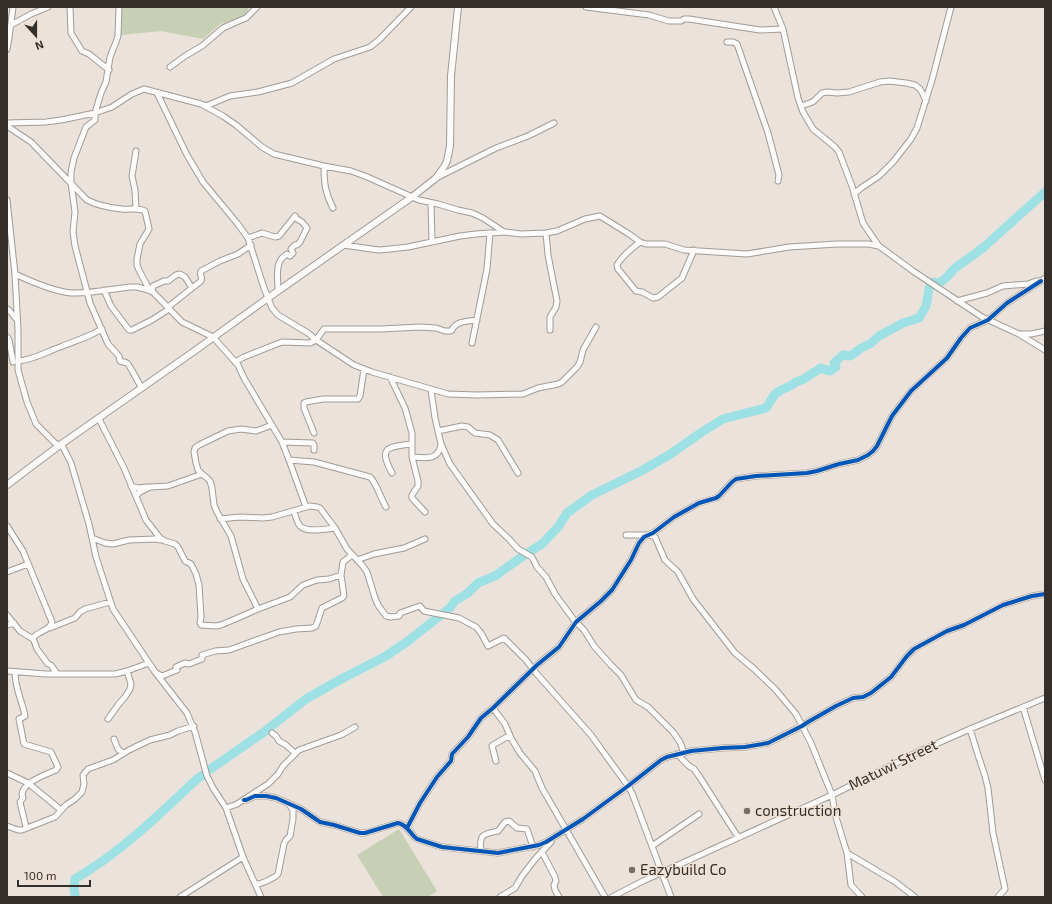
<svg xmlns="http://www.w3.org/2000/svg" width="1052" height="904" viewBox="0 0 1052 904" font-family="'Exo 2',sans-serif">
  <rect width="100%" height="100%" fill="#eae2db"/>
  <!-- green -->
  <path fill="#c7cfb4" d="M119,7H249L246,18L220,24L203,39L161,31L121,35Z
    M399,829L437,891L428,897H383L357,855Z"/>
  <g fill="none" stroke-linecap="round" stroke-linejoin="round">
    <!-- river -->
    <path stroke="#9de1e4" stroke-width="9" d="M934,282L938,284L947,277L954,269L984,247L1045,192
      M209,770L264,732L306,699L345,677L359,670L386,656L408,641L450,608L455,601L468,593L478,583L495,576L526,554L542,544L558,527L567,513L592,495L641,471L669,455L702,432L723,419L766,408L775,394L781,390L790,386L796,382L802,380L821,368L830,371L836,367L834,363L843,355L850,356L855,353L861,348L870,344L879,336L903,323L919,318L926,306L930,284
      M75,897V894L74,887L75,879C121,852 159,815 197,779L203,775"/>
    <defs>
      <path id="minor" d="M70,7L71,33L82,51L89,54L109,70
        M119,7L118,36L116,42L110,57L106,82L101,93L95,113V120L86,127L74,158L71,172V183L75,212L73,232L75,246L90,303L108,344L119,356L120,361C122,362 125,362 127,363C129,364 139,384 142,388
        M586,7L649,15L669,21H681L684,19H689L760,30L783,29
        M774,7L783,29L798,98L803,112L813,129L835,147L839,152L852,186L863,223L878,245
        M11,25L31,14L48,7
        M727,42H733L737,44L768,133L779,175L778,181
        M7,49L9,38L13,7
        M170,67L185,56L202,46L223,28L241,20L246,18L257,7
        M157,93L187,155L203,182L237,223L248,238L264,288L272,308L278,315L308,333L316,340L354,365L372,372L448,394L477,395L523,394L538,388L558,384L562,382L577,367L580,362L583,350L596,327
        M204,105L206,106L230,96L258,92L292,83L334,59L370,47L380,39L411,7
        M801,106L810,103L814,101L822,93L827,92L837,93L849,92L880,82L889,81L906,83L915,85L920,89L923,94L926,101
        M7,123L46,122L61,120L95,113L112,107L132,94L144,89L201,104L223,116L236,125L262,147L274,154L324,166L351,171L365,176L419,200L438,204L458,210L472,213L483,218L504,232
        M7,126L31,142L87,200C97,205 111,208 122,209C130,210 138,207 145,211L149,229L140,244L137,259V265L139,270L150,291
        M136,151L132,176L135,190L136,209
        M324,166C324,182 325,193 333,208
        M436,178L496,148L528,136L554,123
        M854,194L861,188L879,176L893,162L911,139L917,128L932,80L951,7
        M7,200L15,274L18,330V370L27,402L36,424L55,443L63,447L71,463L89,524L96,557L113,609L155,672L187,713L195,732L207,776L213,788L226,808L243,857L261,897
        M431,203L432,242
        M546,233L548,255L557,301L556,307L550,317V330
        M248,238L262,233L275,237L279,236L295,216
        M640,242C632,248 622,256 617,265L618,269L636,291L642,292L653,298L658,297L682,278L694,250
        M343,245L379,250L390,249L408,247L460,236L476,234L505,232L521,234L546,233L557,231L585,219L600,216L629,234L640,242L646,244H665L684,250L747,254L789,247L837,244H868L879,246L913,271L982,317L1019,334L1045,350
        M15,274C32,282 52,291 71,293C90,294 111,289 130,287H137L152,291L182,322L213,337L238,365L244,378L282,442L289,460L306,507
        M104,290L111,306L129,330H132L152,320L169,309
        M278,290C278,278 274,261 287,254L290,256L293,253L291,249L295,245H297L300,242L307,228L302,222L294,217
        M152,291L153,286L164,281H168L176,275L180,274L185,277L192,288
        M957,301L987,293L1003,286L1028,284L1036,281H1041L1045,278
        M168,307L201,281C203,277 199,275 201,271L220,261L238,254L251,245
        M7,309L9,310L17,320
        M1020,334H1031L1045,331
        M7,337L9,340L13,362
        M472,343L487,269L490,233
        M18,361C33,360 46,352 60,347C75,341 89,337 102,329
        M235,362L244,357L282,342L310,343L316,340L324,329H381L420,327L436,328L445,331H450L452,330C455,321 469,321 477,320
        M390,377L405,408L412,433V457L418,481V486L412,495V498L425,512
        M431,390L435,418L441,444L450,464L493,524L509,539L518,549L532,557L537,567L546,577L555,594L574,620L584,630L594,646L611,665L621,675L636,700L648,707L673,732L680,742L684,753
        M99,419L124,468L146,520L160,538L165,541L175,544L178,547L185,561L191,564L196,574L199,585L201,617L200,623L201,625L216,626L221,625L240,617L258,609L290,597L303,585L317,580L329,579L341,575
        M438,431L462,426L468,427L475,433L490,435L498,440L518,473
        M314,433L304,408V403L306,402L323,399H358L360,396L364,369
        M282,442L313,443L314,445V450
        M412,457C425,458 438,461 441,445
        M289,460L314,462L370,477C376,482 381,499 386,507
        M392,473C378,447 387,447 412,444
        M131,486L138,488L147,487
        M136,496L140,492L150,487L168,486L202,474
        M294,511C295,515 297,522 300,526C307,533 326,529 335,528
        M220,519L240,517L263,518L272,517L310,506L317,507L320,508L335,528L347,549L362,565L367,572L375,598L378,605L386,616L391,617L399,616L400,613L420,606L424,611L459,618L476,627L481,633L488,646L504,638L526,660L536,673L591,735L628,786L632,793L671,897
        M7,526L23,551L52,622C50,631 38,631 33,638L37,649L48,664L51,665L57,674
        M626,535H647
        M649,535L655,537L665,560L678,572L693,599L735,653L753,668L775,689L796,714L811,743L832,795L835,814L847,853L851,885L862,897
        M92,538L105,543L113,544L129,540L155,539L161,540
        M357,560L374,554L404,548L425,539
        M7,572L28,564
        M258,609L243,579L231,536L217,512L214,505L212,488L210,481L207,478L202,474L198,470L196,463L194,452L195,448L199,445L228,431L241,429L256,431L272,425
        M7,615L20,631L33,639
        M7,625L14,623
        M50,628L75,618L80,612L85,609L110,602
        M7,671L46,674H115L127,671L149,663
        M15,672C15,689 22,700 25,716L19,719L24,744L51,752L58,767L56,770C47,774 17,784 23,798L20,802L26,827
        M156,673L162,676L177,670L176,667L185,663L189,664L202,659V655L215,651L229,650L279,632L296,629L312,628L316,626L322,608L342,598L344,596L341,575L343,562L352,555
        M1023,707L1045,780
        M493,708L505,724L511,738
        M108,719L118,705L125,697L130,689L131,684L127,671
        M970,729L979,758L985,776L988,788L993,833L1005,889L998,897
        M272,733L276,736L279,741L286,745L295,753
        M114,739L118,749L123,753
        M677,754L689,766L694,769L699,776L738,837
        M496,761L492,746L493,745L507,737L511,738L520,753L535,771L542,788L605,897
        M7,773L28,783L61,810
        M244,800H246L255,796H266L276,798L301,809L320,822L334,825L360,833H365L398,823C408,825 410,834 417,839L442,847L498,853L539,845L546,842L583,819L628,786L661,760L667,757L691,751L722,748L745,747L768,743L802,726L808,722L836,706L853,698L863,697L871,693L891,677L907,656L914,649L947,631L964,625L1003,605L1032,596L1045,594
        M226,808L237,804L268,784L278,774L283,766L299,750L341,735L355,727
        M7,826L18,830H22L55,817L66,805L75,799L82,792L84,784L83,775L88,769L113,760L129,750L150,740L170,735L178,731L194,726
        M407,828L420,803L437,777L451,761L452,754L468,737L481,718L493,708L537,665L559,647L576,622L601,601L612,590L631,560L639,543L644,537L653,533L674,517L699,503L716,498L719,496L732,482L736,479L756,476L807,473L817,471L839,464L858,460L868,455L873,451L877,446L892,416L911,391L947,358L961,338L970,328L988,320L1007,303L1041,281
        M652,846L699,814
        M481,851C479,834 483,834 498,831L505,822L509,821L517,828L527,829L533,847
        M542,852L555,877L556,881L554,885L555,890L559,897
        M847,853L894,881L915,897
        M256,884C262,884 264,882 269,880C273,877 275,878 278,874L284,844L286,840L290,836L293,819V810L288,803
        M180,897L243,857
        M500,897L515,888L522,876L536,858L551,842
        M612,897L643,881L832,795L920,751L970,729L1045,698"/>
      <path id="tertiary" d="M7,485L60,445L193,352L268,298L412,197L436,178L444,167L447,161L450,146L451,76L458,7"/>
    </defs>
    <!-- minor casing -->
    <use href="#minor" stroke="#a19b96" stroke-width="7"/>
    <!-- tertiary casing -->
    <use href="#tertiary" stroke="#a19b96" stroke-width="8"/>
    <!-- minor -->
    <use href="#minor" stroke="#fcfbfa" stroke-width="5"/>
    <!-- tertiary -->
    <use href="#tertiary" stroke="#fcfbfa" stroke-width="6"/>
    <defs>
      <path id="cycleway" d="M244,800H246L255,796H266L276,798L301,809L320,822L334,825L360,833H365L398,823C408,825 410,834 417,839L442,847L498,853L539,845L546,842L583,819L628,786L661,760L667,757L691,751L722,748L745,747L768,743L802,726L808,722L836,706L853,698L863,697L871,693L891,677L907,656L914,649L947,631L964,625L1003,605L1032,596L1045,594
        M407,828L420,803L437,777L451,761L452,754L468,737L481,718L493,708L537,665L559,647L576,622L601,601L612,590L631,560L639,543L644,537L653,533L674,517L699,503L716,498L719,496L732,482L736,479L756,476L807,473L817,471L839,464L858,460L868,455L873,451L877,446L892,416L911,391L947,358L961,338L970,328L988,320L1007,303L1041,281"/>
    </defs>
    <!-- cycleway casing -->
    <use href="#cycleway" stroke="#f0e1d5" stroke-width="6"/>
    <!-- cycleway -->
    <use href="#cycleway" stroke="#0057b8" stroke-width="4"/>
  </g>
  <!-- markers -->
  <g fill="#746e68" stroke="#f0e1d5" stroke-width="1.5">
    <circle cx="747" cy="811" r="4"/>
    <circle cx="632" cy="870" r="4"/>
  </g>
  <g text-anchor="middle" stroke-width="3" stroke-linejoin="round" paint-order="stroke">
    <!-- street labels -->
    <g font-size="15" fill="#342f2a" stroke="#f0e1d5">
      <text transform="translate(893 765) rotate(-26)" y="5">Matuwi Street</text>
    </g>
    <!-- poi labels -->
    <g font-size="15" fill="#342f2a" stroke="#f0e1d5" text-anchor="start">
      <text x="755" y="816">construction</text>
      <text x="640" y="875">Eazybuild Co</text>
    </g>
  </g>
  <!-- border -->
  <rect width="1052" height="904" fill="none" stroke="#342f2a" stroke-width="16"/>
  <!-- north arrow -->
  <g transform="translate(36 36) rotate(159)" stroke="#f0e1d5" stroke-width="3" paint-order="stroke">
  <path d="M0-3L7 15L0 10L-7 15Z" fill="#342f2a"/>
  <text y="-6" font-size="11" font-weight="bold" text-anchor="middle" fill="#342f2a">N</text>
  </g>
  <!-- scale -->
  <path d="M18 880v6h72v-6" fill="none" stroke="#342f2a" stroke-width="2"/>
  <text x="24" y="880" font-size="12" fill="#342f2a" stroke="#f0e1d5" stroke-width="3" paint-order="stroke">100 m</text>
</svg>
